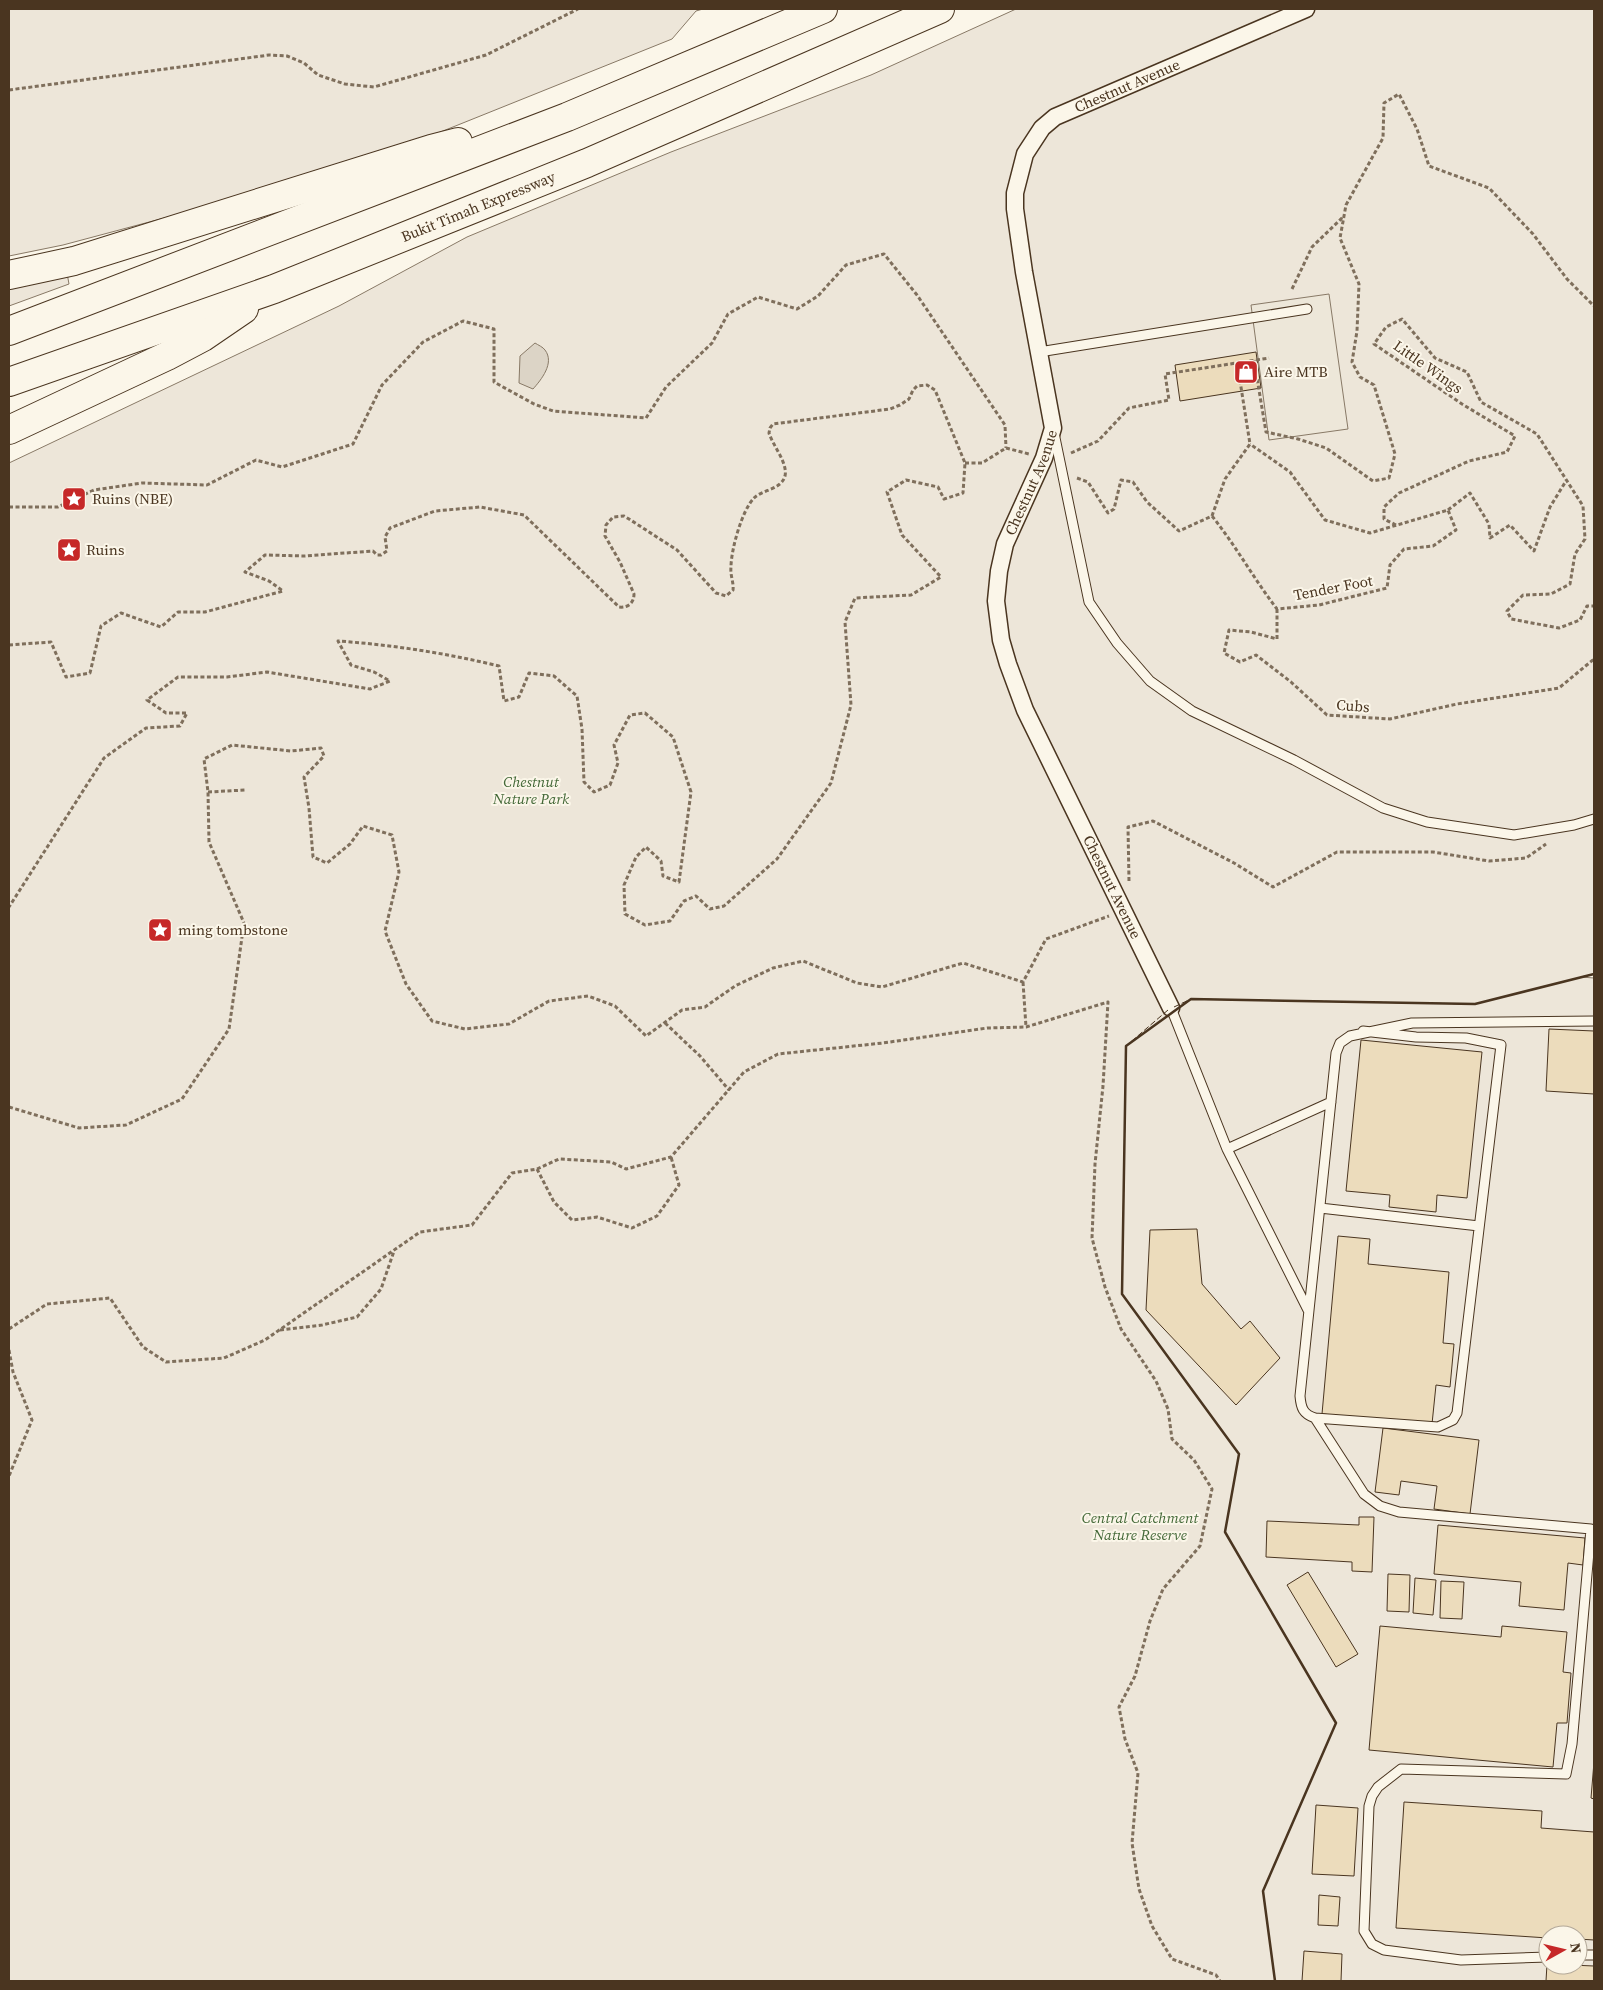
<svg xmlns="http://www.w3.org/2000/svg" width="1603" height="1990" viewBox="0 0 1603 1990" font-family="'Source Serif 4',serif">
  <rect width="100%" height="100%" fill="#fbf6e9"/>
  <!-- green -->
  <path fill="#ede6d9" stroke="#887966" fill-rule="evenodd" d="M9,9H703L696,11L672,39L428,137L228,201L63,245L9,256Z
    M1016,9H1594V974L1581,977L1594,978V1981H9V463L339,306L467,237L671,152L871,75ZM1548,1935H1578V1965H1548Z
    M67,273L69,284L9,306V286Z"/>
  <!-- parking -->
  <path fill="#ede7d9" stroke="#887966" d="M1329,294L1348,429L1269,440L1251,305Z"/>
  <!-- water -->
  <path fill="#dcd4c6" stroke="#887966" d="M535,343C538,345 543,347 545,350C555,363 541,380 533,389L519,383L520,356Z"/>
  <!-- building -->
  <path fill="#ecdcbc" stroke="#4a3520" d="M1256,352L1261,388L1180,401L1175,365Z
    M1549,1029L1594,1031V1094L1546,1091Z
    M1361,1040L1482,1052L1467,1198L1437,1195L1436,1212L1389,1207L1390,1195L1346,1191Z
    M1197,1229L1202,1284L1241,1329L1250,1321L1280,1358L1236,1405L1146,1310L1150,1230Z
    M1338,1236L1370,1239L1368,1264L1449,1272L1443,1343L1454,1344L1450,1387L1436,1385L1432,1424L1322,1414Z
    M1383,1428L1479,1440L1470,1514L1434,1509L1437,1486L1401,1481L1399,1495L1375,1492Z
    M1359,1517H1374L1372,1572L1352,1571V1562L1266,1557L1267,1521L1359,1525Z
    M1438,1525L1585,1538L1583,1565L1568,1563L1564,1610L1519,1606L1521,1582L1434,1574Z
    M1308,1572L1358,1654L1336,1667L1287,1585Z
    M1388,1574L1410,1575L1409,1612L1387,1611Z
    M1415,1578L1436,1580L1433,1615L1413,1613Z
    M1441,1581L1464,1582L1462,1619L1440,1618Z
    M1380,1626L1501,1637L1502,1626L1567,1632L1563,1672L1571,1673L1567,1723H1557L1553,1767L1369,1750Z
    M1594,1762V1799L1591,1798Z
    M1404,1802L1542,1811L1541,1828L1594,1832V1940L1578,1939V1935H1548V1938L1396,1928Z
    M1316,1805L1358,1808L1354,1876L1312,1874Z
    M1319,1895L1340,1897L1338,1926L1318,1925Z
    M1304,1951L1342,1954L1341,1981H1302Z
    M1547,1964L1594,1966V1981H1546Z"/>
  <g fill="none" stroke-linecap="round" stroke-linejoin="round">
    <defs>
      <path id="lane" d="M1039,352L1307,309
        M1054,433L1089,602L1117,643L1150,681L1192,711L1294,760L1383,808L1427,822L1514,835L1574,825L1594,819
        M1171,1008L1227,1149L1308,1310
        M1363,1031L1416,1037L1466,1038L1501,1045L1457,1413L1453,1420L1438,1427L1315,1418C1303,1414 1301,1408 1300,1396L1336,1053L1340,1043L1350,1036L1412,1023L1594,1021
        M1227,1149L1331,1102
        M1320,1208L1479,1226
        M1315,1418L1364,1494L1380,1506L1399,1512L1591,1529L1572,1744L1566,1774L1401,1769L1378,1787L1372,1796L1369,1806L1364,1931L1372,1944L1384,1950L1461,1960L1548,1957
        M1578,1955H1594"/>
      <g id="street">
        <path id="s1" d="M1171,1008L1025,710L1008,664L1001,640L996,601L999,571L1005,544L1044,458L1053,428L1024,272L1015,209V193L1025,154L1042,128L1055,117L1306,9"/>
      </g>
      <g id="highway">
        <path d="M9,275L74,261L431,149L458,142"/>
        <path d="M9,331L567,117L823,9"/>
        <path id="s2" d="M9,382L274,289L587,163L940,9"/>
        <path d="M9,430L167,356L203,337L244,309"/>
      </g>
    </defs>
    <!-- lane casing -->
    <use href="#lane" stroke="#4a3520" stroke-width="11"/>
    <!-- street casing -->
    <use href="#street" stroke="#4a3520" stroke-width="19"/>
    <!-- highway casing -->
    <use href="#highway" stroke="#4a3520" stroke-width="30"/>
    <!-- path -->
    <path stroke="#7f6f5c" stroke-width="3" stroke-dasharray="4 2.5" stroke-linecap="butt" d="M9,90L269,55L287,56L304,63L318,75L345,84L374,87L486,55L578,9
      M1292,289L1312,247L1344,216
      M1254,360L1266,432L1298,439L1326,448L1373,481L1389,478L1395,454L1374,385L1360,377L1352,362L1357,331L1359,284L1340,238L1346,205L1383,138L1384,103L1399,94L1417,129L1429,166L1489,188L1533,234L1567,279L1594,306
      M1006,448L1029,454
      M1071,453L1098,441L1129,408L1169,400L1165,374L1269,358
      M965,463H982L1006,448
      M1077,478L1088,482L1108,513L1114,509L1121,480L1133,482L1147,502L1179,531L1212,516L1225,479L1250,444L1237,362
      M9,507H58L94,490L142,483L207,485L256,460L282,467L353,444L382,385L423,342L463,321L494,329V382L534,404L553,411L646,418L666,387L712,343L728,314L758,297L797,309L818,296L846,265L884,254L917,295L1005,425L1006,448
      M1448,510L1470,493L1489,524L1490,538L1510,525L1534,551L1550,507L1566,481
      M1212,516C1236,546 1254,579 1277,609L1319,605L1387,588L1390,565L1404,549L1433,546L1456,530L1448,510L1370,533L1325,520L1290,472L1250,444
      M1396,525L1384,519V507L1399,493L1469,461L1507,452L1515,436L1462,404L1374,344L1386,327L1402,319L1435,358L1467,372L1481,402L1537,434L1583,506L1585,539L1575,554L1570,584L1551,594L1523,595L1507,611L1511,619L1559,628L1580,620L1587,606H1594
      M1277,609V639L1251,632L1229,630L1224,653L1240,662L1256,655L1291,682L1327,715L1390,719L1457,704L1559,688L1594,659
      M9,645L51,642L66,677L90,673L101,626L121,613L161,627L178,612H205L283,591L269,581L245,572L265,555L304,556L373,551L377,555H381L387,551L385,537L390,528L435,511L480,507L524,515L619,607C628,608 634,603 634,594L620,562L605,536L606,525L613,517L624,516L629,519L677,550L716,593L726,596L733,590C734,583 730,575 731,567C731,550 742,510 754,498C763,489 781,490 785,476C788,463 773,446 769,433L770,428L773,424L890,409L900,405L909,399L913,390L917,386L927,385L935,390L965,463L963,493L944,499L938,487L906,480L887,492L902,535L941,577L911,595L855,598L845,622L851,705L831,783L777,859L724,906L710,909L696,896L684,901L670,921L645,925L625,914L624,885L636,857L646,847L661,861L663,876L679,882L691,792L673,737L645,713L630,715L614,745L618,763L610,785L594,792L584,782L582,729L577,696L554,676L529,673L519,697L504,701L499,666C445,653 393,645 338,641L351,665L374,672L390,681L370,689L267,672L227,677H178L147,700L166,713H187L180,726L146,728L104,758L9,907
      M208,792L245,790
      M1129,881L1128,827L1153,821L1234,863L1273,887L1337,852H1433L1489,861L1526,858L1546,844
      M1023,982L1026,1027
      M665,1023L700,1056L729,1090
      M9,1107L79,1128L126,1125L182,1099L229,1029L244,923L209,842L208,792L204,759L232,745L291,751L321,748L324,756L304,777L309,808L313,857L327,863L350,844L363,826L392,835L399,872L385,931L406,984L432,1021L465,1029L509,1024L549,1001L588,996L615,1006L646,1036L682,1010L705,1007L735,986L773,968L803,961L857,983L882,987L963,963L1023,982L1046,939L1109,916
      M537,1169L554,1202L572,1220L597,1217L632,1228L657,1216L679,1185L671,1157
      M9,1329L47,1304L110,1298L143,1347L166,1362L224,1358L265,1340L420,1232L472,1225L512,1173L537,1169L559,1159L611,1162L626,1169L671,1157L744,1072L778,1054L883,1043L987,1028L1026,1027L1108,1002L1103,1086L1095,1164L1092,1238L1105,1287L1121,1329L1156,1381L1168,1409L1172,1439L1194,1460L1212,1489L1200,1546L1163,1589L1150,1621L1135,1676L1119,1707L1125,1739L1138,1773L1132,1843L1139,1889L1152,1926L1172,1959L1216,1975L1220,1981
      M280,1330L322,1325L357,1317L381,1289L394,1251
      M9,1350L13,1372L32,1420L9,1476"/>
    <!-- lane -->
    <use href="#lane" stroke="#fbf6e9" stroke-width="9"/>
    <!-- street -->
    <use href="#street" stroke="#fbf6e9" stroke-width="16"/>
    <!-- highway -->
    <use href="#highway" stroke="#fbf6e9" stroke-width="28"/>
    <!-- fence -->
    <path stroke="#4a3520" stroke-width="1" stroke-dasharray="6 2.5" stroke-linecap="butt" d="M1174,1007L1191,999L1475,1004L1594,974
      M1168,1010L1126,1046L1122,1294L1239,1454L1225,1532L1336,1723L1263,1891L1275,1981"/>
    <!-- wall -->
    <path stroke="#4a3520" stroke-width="2.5" d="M1275,1981L1263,1891L1336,1723L1225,1532L1239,1454L1122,1294L1126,1046L1191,999L1475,1004L1594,974"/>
  </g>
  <!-- icons -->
  <defs>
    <symbol id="shop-square" viewBox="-11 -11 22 22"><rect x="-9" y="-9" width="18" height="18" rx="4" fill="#c62828" stroke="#fbf6e9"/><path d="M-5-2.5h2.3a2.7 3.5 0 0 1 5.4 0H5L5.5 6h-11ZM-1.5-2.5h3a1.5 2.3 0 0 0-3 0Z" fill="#fff"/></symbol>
    <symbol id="sight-square" viewBox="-11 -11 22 22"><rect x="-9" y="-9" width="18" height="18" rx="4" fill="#c62828" stroke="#fbf6e9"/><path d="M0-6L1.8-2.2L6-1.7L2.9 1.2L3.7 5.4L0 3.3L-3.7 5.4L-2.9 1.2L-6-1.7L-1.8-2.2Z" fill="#fff"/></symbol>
  </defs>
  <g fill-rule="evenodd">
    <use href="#shop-square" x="1232" y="358" width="28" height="28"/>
    <use href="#sight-square" x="60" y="485" width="28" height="28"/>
    <use href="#sight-square" x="55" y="536" width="28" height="28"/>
    <use href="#sight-square" x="146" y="916" width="28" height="28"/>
  </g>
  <g text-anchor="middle" stroke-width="4" stroke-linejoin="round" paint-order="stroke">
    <!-- street labels -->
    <g font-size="15" fill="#4a3520" stroke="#fbf6e9">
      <text dy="5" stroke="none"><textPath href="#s1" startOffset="1034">Chestnut Avenue</textPath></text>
      <text dy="5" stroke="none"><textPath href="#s2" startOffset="501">Bukit Timah Expressway</textPath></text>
      <text transform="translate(1428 367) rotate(35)" y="5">Little Wings</text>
      <text dy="5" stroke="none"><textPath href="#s1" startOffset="570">Chestnut Avenue</textPath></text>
      <text transform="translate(1333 588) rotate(-11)" y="5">Tender Foot</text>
      <text transform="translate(1353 706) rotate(4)" y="5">Cubs</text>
      <text transform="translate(1112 887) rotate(64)" y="5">Chestnut Avenue</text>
    </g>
    <!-- poi labels -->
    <g font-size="15" fill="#4a3520" stroke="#fbf6e9" text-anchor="start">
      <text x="1264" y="377">Aire MTB</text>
      <text x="92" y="504">Ruins (NBE)</text>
      <text x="86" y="555">Ruins</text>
      <text x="178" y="935">ming tombstone</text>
    </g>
    <!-- park labels -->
    <g font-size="15" font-style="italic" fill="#436837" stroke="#fbf6e9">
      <text x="531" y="787">Chestnut<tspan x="531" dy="17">Nature Park</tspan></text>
      <text x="1140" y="1523">Central Catchment<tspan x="1140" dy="17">Nature Reserve</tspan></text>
    </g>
  </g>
  <!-- border -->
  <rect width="1603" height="1990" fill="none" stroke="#4a3520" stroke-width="20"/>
  <!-- north arrow -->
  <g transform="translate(1563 1950) rotate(82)"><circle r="24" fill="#fbf6e9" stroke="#b4a999"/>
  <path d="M0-4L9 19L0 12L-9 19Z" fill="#c62828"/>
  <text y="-8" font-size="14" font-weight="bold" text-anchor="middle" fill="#4a3520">N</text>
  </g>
</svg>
